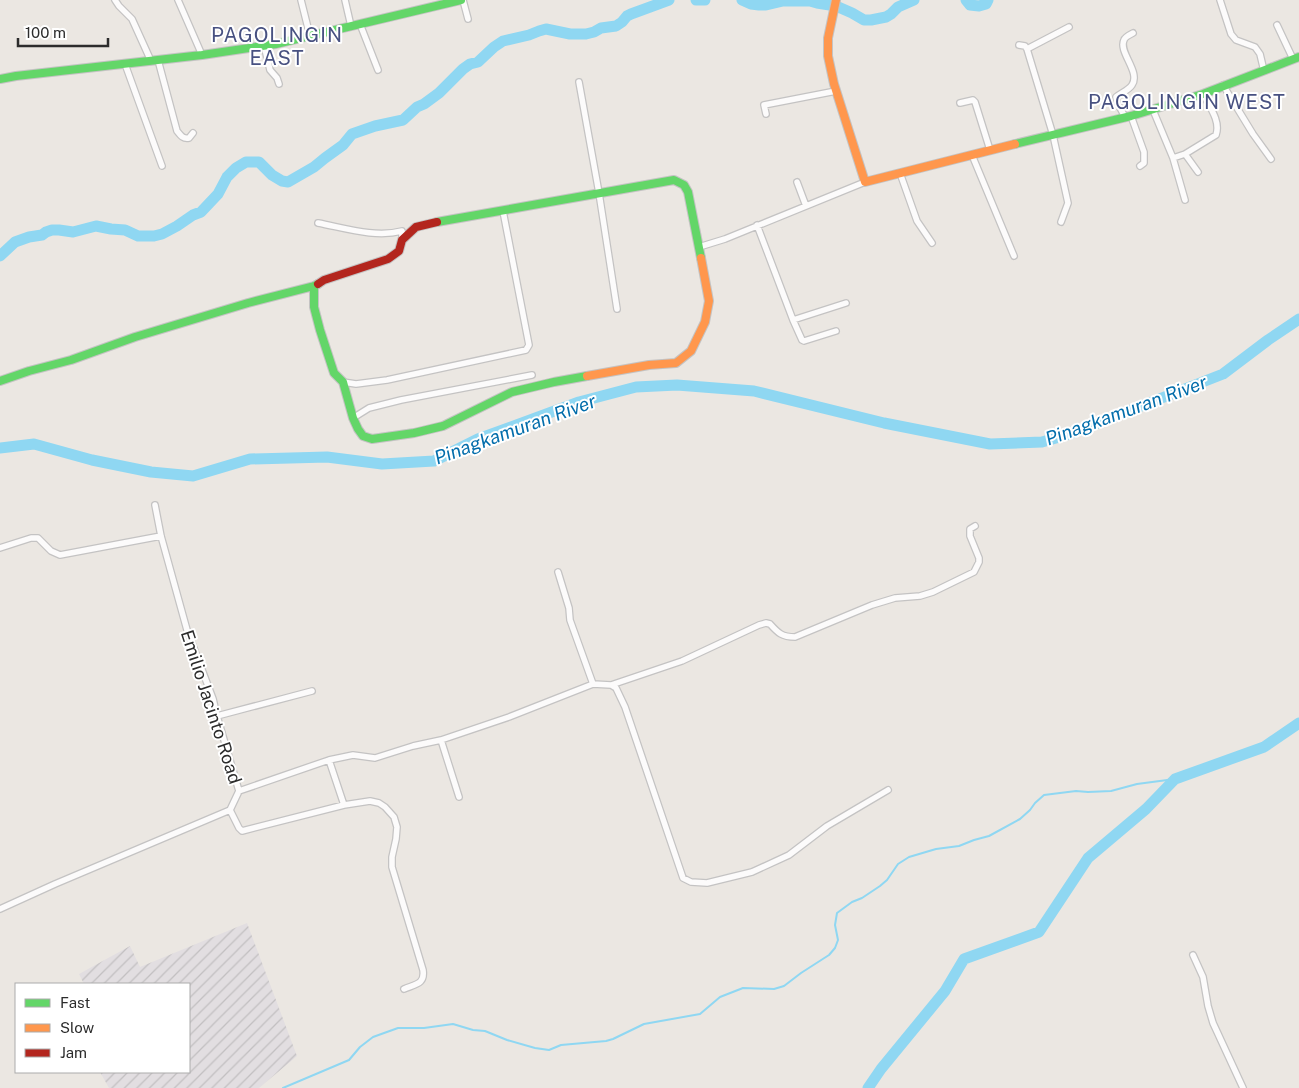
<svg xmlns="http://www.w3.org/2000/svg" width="1299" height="1088" viewBox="0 0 1299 1088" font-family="'Public Sans',sans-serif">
  <defs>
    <pattern id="industrial-furrows" width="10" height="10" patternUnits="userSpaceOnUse" patternTransform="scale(1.25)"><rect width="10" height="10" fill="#e2dee1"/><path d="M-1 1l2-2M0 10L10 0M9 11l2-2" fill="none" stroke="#c2bfc1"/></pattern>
  </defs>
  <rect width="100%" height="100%" fill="#ebe7e2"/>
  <!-- industrial -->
  <path fill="url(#industrial-furrows)" d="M247,923L297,1056L259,1088H109L100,1072H189V984H84L79,974L130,946L140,967Z"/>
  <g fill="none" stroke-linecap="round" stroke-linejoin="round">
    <!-- stream -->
    <path stroke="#8fd7f2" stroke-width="2" d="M283,1088L349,1060L360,1047L373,1037L398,1028H424L453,1024L473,1030L485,1031L507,1040L535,1048L549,1050L561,1045L606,1041L613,1039L644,1024L700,1014L720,997L743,988L774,989L784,986L801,973L829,955L835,948L838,940L835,925L837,913L852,902L862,898L880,886L887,880L898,864L909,857L936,849L959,846L974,840L989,836L1020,819L1030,810L1035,803L1044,795L1076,791L1088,792L1111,791L1137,784L1175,779"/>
    <!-- river -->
    <path stroke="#8fd7f2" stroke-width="11" d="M696,0H705
      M742,0L751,4L759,5H766L783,1H810L817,3L836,6L852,13L864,20H871L886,17L891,14L898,7L914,0
      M966,0L970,5L979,6L986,4L988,0
      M0,256L15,242L29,237L42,235L46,232L52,230H59L73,232L96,226L111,229L125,230L138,236H154L162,234L177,226L193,215L201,212L218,194L227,177L236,168L246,162H259L272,175L282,181L288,182L314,167L325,158L343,145L352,134L375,126L403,120L417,107L424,104L439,93L463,69L470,64L478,62L494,47L503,41L529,35L539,31L546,29L570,34H586L594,32L601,28L616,26L622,22L627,16L631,14L669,0
      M0,448L34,444L92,460L151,472L193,476L250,459L327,457L382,464L434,461L478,439L579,402L636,387L677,385L754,391L884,423L990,444L1042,442L1070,434L1223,374L1268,340L1299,319
      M868,1088L881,1069L945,991L964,959L1039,932L1088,858L1146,809L1175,779L1264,747L1299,723"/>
    <defs>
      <path id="street" d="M115,0L119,6L132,19L151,61
        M178,0L202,55
        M301,0L310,36
        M345,0L351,26
        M463,0L468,19
        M1220,0L1231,34L1236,40L1255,47L1260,54L1264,71
        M360,24L378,70
        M1277,25L1293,59
        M264,45L270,70L277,78L279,84
        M1019,45L1025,46L1027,49L1053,135L1068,203L1061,222
        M1027,49L1069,27
        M158,60L177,131C181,136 183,139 189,138L193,133
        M125,64L162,166
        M579,82L599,193L617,309
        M1223,85L1253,134L1271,159
        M960,103L973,100L975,102L990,150
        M1153,110L1173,158L1185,200
        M766,114L764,105L836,91
        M1131,116L1144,152V163L1140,166
        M1125,117L1117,102L1116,97C1121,93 1129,90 1132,85C1141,72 1118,52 1124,40C1125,37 1129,35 1133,33
        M1185,154L1216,135C1221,121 1209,106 1203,94
        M972,155L1014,256
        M1173,158L1185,154L1198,172
        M900,173L917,221L932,243
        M797,182L806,206
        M318,223C345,228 375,238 402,231V240
        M757,225L793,320L802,340L804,341L836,331
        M699,247L725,239L865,182
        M793,320L846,303
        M343,382L356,384L387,380L526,350L529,345L503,211
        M353,418L369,408L401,400L532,375
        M0,548L31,538H38L51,551L60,555L161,536
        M558,572L569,608L570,620L593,684
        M611,685L682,661L759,625L766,623L770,624C778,633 782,637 795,637L872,605L895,598L920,596L933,592L974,572L979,562V558L970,536V529L975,526
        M217,716L312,691
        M441,740L459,797
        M329,760L344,805
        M239,791L329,760L353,755L375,758L413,746L441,740L509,717L593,684L611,685L616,688L625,707L683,878L691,882L707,883L752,872L789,855L827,826L888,790
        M230,810L239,828L242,831L344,805L370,801L379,803L385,807L394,817L397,827L396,839L392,857V867L423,970C425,984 416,984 404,989
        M0,909L55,884L230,810L239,791L217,716L213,699L187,630L161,536L155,505
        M1193,955L1203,977L1208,1006L1213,1023L1243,1088"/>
      <path id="fast" d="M0,79L16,76L202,55L276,44L461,0
        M1015,144L1131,116L1203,94L1299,57
        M437,222L674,180L684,185L688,192L701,258
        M314,286V307L320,330L334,373L343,382L353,418L358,429L363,436L372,439L414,433L443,426L512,392L554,382L587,376
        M0,381L29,371L71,360L135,337L248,303L314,286L318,284"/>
      <path id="slow" d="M836,0L828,38V56L834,84L865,182L1015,144
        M587,376L649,365L676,363L691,351L705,322L709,301L701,258"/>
      <path id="jam" d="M318,284L324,280L388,259L399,251L402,240L416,227L437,222"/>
    </defs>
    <!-- street casing -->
    <use href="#street" stroke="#c4c3c3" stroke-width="8"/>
    <!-- fast casing -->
    <use href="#fast" stroke="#c4c3c3" stroke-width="10"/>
    <!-- slow casing -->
    <use href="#slow" stroke="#c4c3c3" stroke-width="10"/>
    <!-- jam casing -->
    <use href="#jam" stroke="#c4c3c3" stroke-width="10"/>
    <!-- street -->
    <use href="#street" stroke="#fcfbfb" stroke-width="5.5"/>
    <!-- fast -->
    <use href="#fast" stroke="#63d668" stroke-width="8"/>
    <!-- slow -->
    <use href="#slow" stroke="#ff974d" stroke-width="8"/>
    <!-- jam -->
    <use href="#jam" stroke="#b3261e" stroke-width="8"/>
  </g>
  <g text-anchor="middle" stroke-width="4" stroke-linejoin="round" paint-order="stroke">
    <!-- street labels -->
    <g font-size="18" fill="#2c2c2c" stroke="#fff">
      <text transform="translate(211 707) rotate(72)" y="6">Emilio Jacinto Road</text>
    </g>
    <!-- water labels -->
    <g font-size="19" font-style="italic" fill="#026dab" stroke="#fff">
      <text transform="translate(1126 410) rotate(-20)" y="7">Pinagkamuran River</text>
      <text transform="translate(515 429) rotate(-20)" y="7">Pinagkamuran River</text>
    </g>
    <!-- quarter labels -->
    <g font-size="20" letter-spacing="1" fill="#485181" stroke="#fff">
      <text x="277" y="42">PAGOLINGIN<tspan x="277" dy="23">EAST</tspan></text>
      <text x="1187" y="109">PAGOLINGIN WEST</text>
    </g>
  </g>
  <!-- legend -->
  <rect x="15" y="983" width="175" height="90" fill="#ffffff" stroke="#ababab"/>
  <rect x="25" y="999" width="25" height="8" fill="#63d668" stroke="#ababab"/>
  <text x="60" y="1008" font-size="15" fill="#2c2c2c">Fast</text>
  <rect x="25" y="1024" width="25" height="8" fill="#ff974d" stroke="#ababab"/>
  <text x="60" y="1033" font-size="15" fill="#2c2c2c">Slow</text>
  <rect x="25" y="1049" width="25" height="8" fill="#b3261e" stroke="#ababab"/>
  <text x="60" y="1058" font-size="15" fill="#2c2c2c">Jam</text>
  <!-- scale -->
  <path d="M18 38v8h90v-8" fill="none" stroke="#2c2c2c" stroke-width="2.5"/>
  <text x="25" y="38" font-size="15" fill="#2c2c2c" stroke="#ffffff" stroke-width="4" paint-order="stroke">100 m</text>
</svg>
